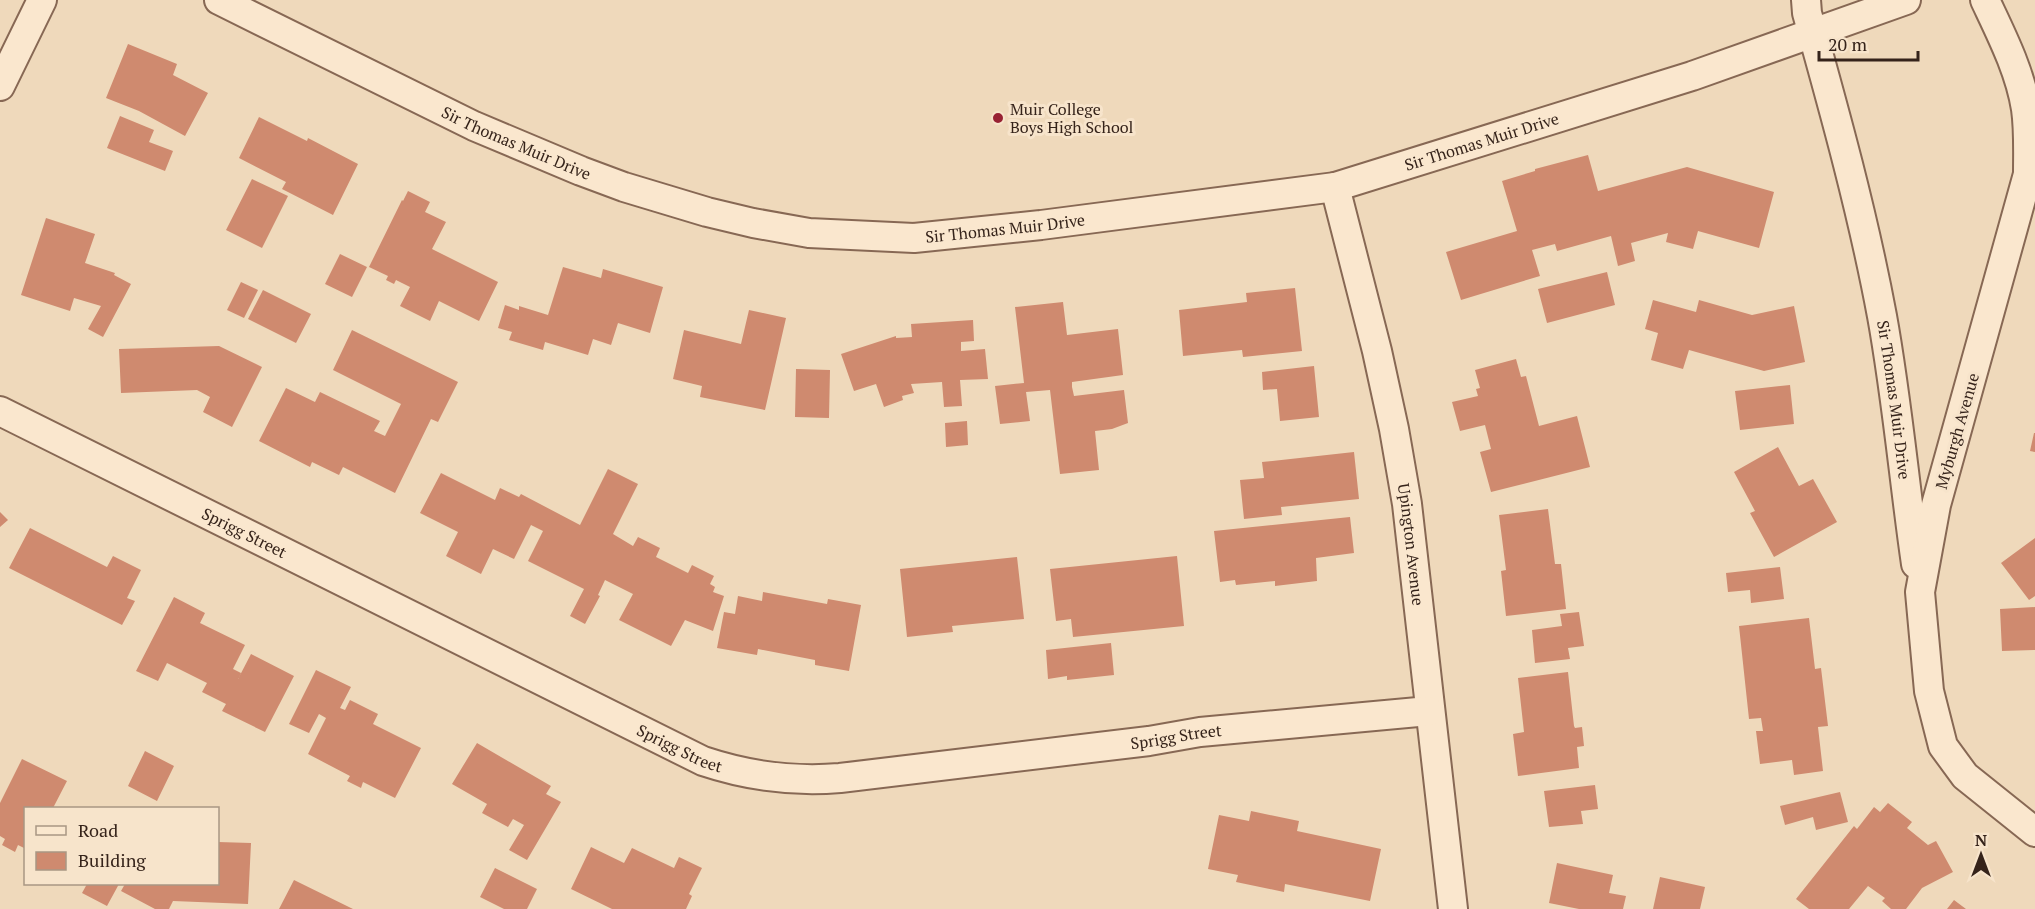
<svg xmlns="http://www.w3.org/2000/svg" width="2035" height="909" viewBox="0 0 2035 909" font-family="'PT Serif',serif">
  <rect width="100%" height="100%" fill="#efd9bb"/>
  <!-- building -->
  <path fill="#cf8a6f" d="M128,44L177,64L173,75L208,93L185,136L139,111L106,98Z
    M120,116L154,130L149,142L173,151L165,171L107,148Z
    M259,117L307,141L308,138L358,164L333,215L282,189L286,182L239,158Z
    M1588,155L1598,191L1687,167L1774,192L1759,248L1698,231L1693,249L1666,242L1668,233L1631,243L1635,261L1618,266L1611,236L1557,251L1555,244L1532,250L1540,276L1461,300L1446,252L1517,231L1502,181L1535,171V169Z
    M252,179L288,196L262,248L226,230Z
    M408,191L430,202L425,212L446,222L432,249L498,282L479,321L439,301L430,321L400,306L410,287L396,280L394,284L386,280L388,276L369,267L402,200L403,201Z
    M46,218L95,234L85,263L115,273L114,275L131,284L103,337L88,329L101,306L74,298L70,311L21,295Z
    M340,254L367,267L352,297L325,284Z
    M563,267L601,278L603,269L663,287L650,333L618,323L611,345L593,339L588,355L545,342L543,350L509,340L512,332L498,328L505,305L519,310V306L548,315Z
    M1607,272L1615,305L1547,323L1538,289Z
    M241,282L258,290L244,318L227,310Z
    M1295,288L1302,351L1243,357L1242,350L1183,356L1179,310L1247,302L1246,293Z
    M263,290L311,314L296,343L248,319Z
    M1653,300L1696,312L1699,300L1752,315L1794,306L1805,362L1764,371L1689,350L1683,369L1651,360L1658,333L1645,329Z
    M1063,302L1067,335L1118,329L1123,375L1072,382V387L1074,396L1124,390L1128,423L1112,429L1095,431L1099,470L1060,474L1050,390L1026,392L1030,421L1000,424L995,386L1024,383L1015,307Z
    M749,310L786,318L765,410L700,397L702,386L673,379L684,330L741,344Z
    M973,320L974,341L961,342V351L985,349L988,379L960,380L962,406L944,407L942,382L911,384L914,393L902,396L903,400L884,407L876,384L854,391L841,354L896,336V338L912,337L911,324Z
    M352,330L458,382L438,422L431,419L395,493L343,467L339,475L312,462L310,467L259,441L286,388L315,402L320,392L380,421L374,431L385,436L401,404L333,370Z
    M219,346L262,367L232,427L203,412L210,397L197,390L121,393L119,349Z
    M1516,359L1521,377L1526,376L1539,426L1577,416L1590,467L1491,492L1480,452L1491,449L1485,425L1460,431L1452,402L1478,396L1476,389L1480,388L1475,370Z
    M1314,366L1319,417L1280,421L1277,389L1263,390L1262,372Z
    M796,369L830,370L829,418L795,417Z
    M1790,385L1794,424L1740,430L1735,391Z
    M967,421L968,445L946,447L945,423Z
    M2034,433H2035V452L2030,451Z
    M1778,447L1799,486L1813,479L1837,522L1774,557L1750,513L1755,511L1734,472Z
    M1354,452L1359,499L1281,507L1282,515L1244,519L1240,480L1264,478L1262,462Z
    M608,469L638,484L613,534L633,546L638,537L660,548L656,557L688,573L692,565L714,576L710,584L715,587L713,592L724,596L713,631L685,620L671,646L619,620L633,594L605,580L598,595L600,596L585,624L570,616L584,589L528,561L543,531L531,525L514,559L493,549L481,574L446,556L458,532L420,513L441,473L495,500L500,488L519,497L521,494L580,525Z
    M1548,509L1555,564H1561L1566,609L1506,616L1501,571L1506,570L1499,515Z
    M0,512L8,520L0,527Z
    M1350,517L1354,553L1316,558L1317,581L1275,586V581L1236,585L1235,580L1220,582L1214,531Z
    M30,528L107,567L113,556L141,570L127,598L135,601L122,625L9,568Z
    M2035,538V596L2029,600L2001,563Z
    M1177,556L1184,626L1073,637L1071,619L1056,621L1050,569Z
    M1017,557L1024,619L952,626L953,632L907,637L900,569Z
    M1780,567L1784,599L1751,603L1750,590L1728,592L1726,573Z
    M763,592L827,604L828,599L861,605L849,671L815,665V660L758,649L757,655L717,648L724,612L735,614L738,596L762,601Z
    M174,597L205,613L200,623L245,645L233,669L241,673L238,679L251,654L294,676L265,732L222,711L226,704L202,692L207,683L167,663L158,681L136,671Z
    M2035,607V650L2002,651L2000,609Z
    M1579,612L1584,646L1568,648L1570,659L1535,663L1532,630L1562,626L1560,614Z
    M1809,618L1815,669L1821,668L1828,726L1818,727L1823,771L1794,775L1792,760L1760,764L1756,731H1763L1761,718L1749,719L1739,626Z
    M1111,643L1114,675L1067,680V676L1048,679L1046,650Z
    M316,670L351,687L340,708L345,710L350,700L378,714L373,724L421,748L395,798L363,782L361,788L347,781L350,776L308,754L326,718L319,714L309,733L289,724Z
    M1568,672L1574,726L1575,728L1582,727L1584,746L1577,747L1579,768L1518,776L1513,734L1524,732L1518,678Z
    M477,743L551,786L546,794L561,802L527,860L509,850L524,825L513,819L508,827L482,813L487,804L452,784Z
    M145,751L174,766L157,801L128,786Z
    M22,759L67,781L53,808H26V849L18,845L15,852L2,845L5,839L0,836V803Z
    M1595,785L1598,809L1581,811L1583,824L1549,827L1544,791Z
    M1840,792L1848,822L1816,830L1813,817L1785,825L1780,806Z
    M1888,803L1912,822L1907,828L1928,845L1936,841L1953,872L1922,888L1906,909H1891L1882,901L1885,898L1868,886L1849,909H1809L1796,899L1854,826L1857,829L1874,807L1880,812Z
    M1251,811L1299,821L1297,831L1381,849L1370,901L1285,884L1284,892L1236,882L1238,875L1208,869L1219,815L1249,821Z
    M218,842L251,843L248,904L173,901L169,909H155L121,891L125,884H218Z
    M591,847L624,863L632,848L674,868L679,857L702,868L689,894L692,896L686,909H612L571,889Z
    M1557,863L1613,875L1609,893L1626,896L1623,909H1579L1549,903Z
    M495,868L537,889L527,909H504L480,897Z
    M1660,877L1705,887L1700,909H1653Z
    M294,880L353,909H279Z
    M87,884H119L107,906L82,893Z
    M1954,900L1966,909H1947Z"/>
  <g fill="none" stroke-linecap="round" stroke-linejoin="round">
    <defs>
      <g id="minor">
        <path id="s1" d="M219,0L474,126L581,171L624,187L707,212L753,223L809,233L914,238L1041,225L1335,187L1692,76L1906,0"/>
        <path id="s2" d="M1806,0L1807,13C1835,113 1863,214 1882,316C1897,398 1904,481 1916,564"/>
        <path d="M1985,0C2001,34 2020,71 2026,109C2029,130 2028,152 2028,174L1936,505L1920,592L1929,691L1943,746L1965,776L2035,832"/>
        <path d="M0,86L42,0"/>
        <path id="s3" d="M1335,187L1377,351L1394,429L1407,504L1453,909"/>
        <path id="s4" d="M0,411L703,761C748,776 793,782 840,778L1149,741L1200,732L1429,711"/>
      </g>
    </defs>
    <!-- minor casing -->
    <use href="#minor" stroke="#876854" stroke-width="32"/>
    <!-- minor -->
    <use href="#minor" stroke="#fae7ce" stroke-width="28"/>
  </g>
  <!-- markers -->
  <circle fill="#982233" stroke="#f7e4cb" stroke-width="2" cx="998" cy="118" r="6"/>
  <g text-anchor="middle" stroke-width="6" stroke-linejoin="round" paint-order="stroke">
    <!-- poi labels -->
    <g font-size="16" fill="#35231a" stroke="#f7e4cb" text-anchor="start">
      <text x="1010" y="115">Muir College<tspan x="1010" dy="18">Boys High School</tspan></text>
    </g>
    <!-- street labels -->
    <g font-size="16" fill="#35231a" stroke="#f7e4cb">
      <text dy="6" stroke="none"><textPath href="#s1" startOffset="1320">Sir Thomas Muir Drive</textPath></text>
      <text dy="6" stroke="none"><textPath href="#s1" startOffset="330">Sir Thomas Muir Drive</textPath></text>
      <text dy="6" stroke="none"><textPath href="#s1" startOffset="834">Sir Thomas Muir Drive</textPath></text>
      <text dy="6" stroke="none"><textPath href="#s2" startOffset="410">Sir Thomas Muir Drive</textPath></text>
      <text transform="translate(1957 431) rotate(-74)" y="6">Myburgh Avenue</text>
      <text dy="6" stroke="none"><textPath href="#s4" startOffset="273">Sprigg Street</textPath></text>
      <text dy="6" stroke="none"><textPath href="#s3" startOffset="366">Upington Avenue</textPath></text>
      <text dy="6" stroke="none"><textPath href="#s4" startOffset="1263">Sprigg Street</textPath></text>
      <text dy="6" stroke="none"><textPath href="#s4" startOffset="759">Sprigg Street</textPath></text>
    </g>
  </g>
  <!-- legend -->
  <rect x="24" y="807" width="195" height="78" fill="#f7e4cb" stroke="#a99784" stroke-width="1.5"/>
  <rect x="36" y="826" width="30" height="9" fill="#fae7ce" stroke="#a99784" stroke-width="1.5"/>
  <text x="78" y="837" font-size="18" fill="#35231a">Road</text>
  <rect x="36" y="852" width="30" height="18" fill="#cf8a6f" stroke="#a99784" stroke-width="1.5"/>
  <text x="78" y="867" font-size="18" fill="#35231a">Building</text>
  <!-- north arrow -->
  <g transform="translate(1981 855)" stroke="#f7e4cb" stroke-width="4.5" paint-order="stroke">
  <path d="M0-4.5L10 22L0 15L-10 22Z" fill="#35231a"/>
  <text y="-9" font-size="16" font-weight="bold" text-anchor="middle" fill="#35231a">N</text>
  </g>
  <!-- scale -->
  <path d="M1819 51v9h99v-9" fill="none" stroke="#35231a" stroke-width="3"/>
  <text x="1828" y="51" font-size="18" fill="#35231a" stroke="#f7e4cb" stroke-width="4.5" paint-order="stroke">20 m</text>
</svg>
